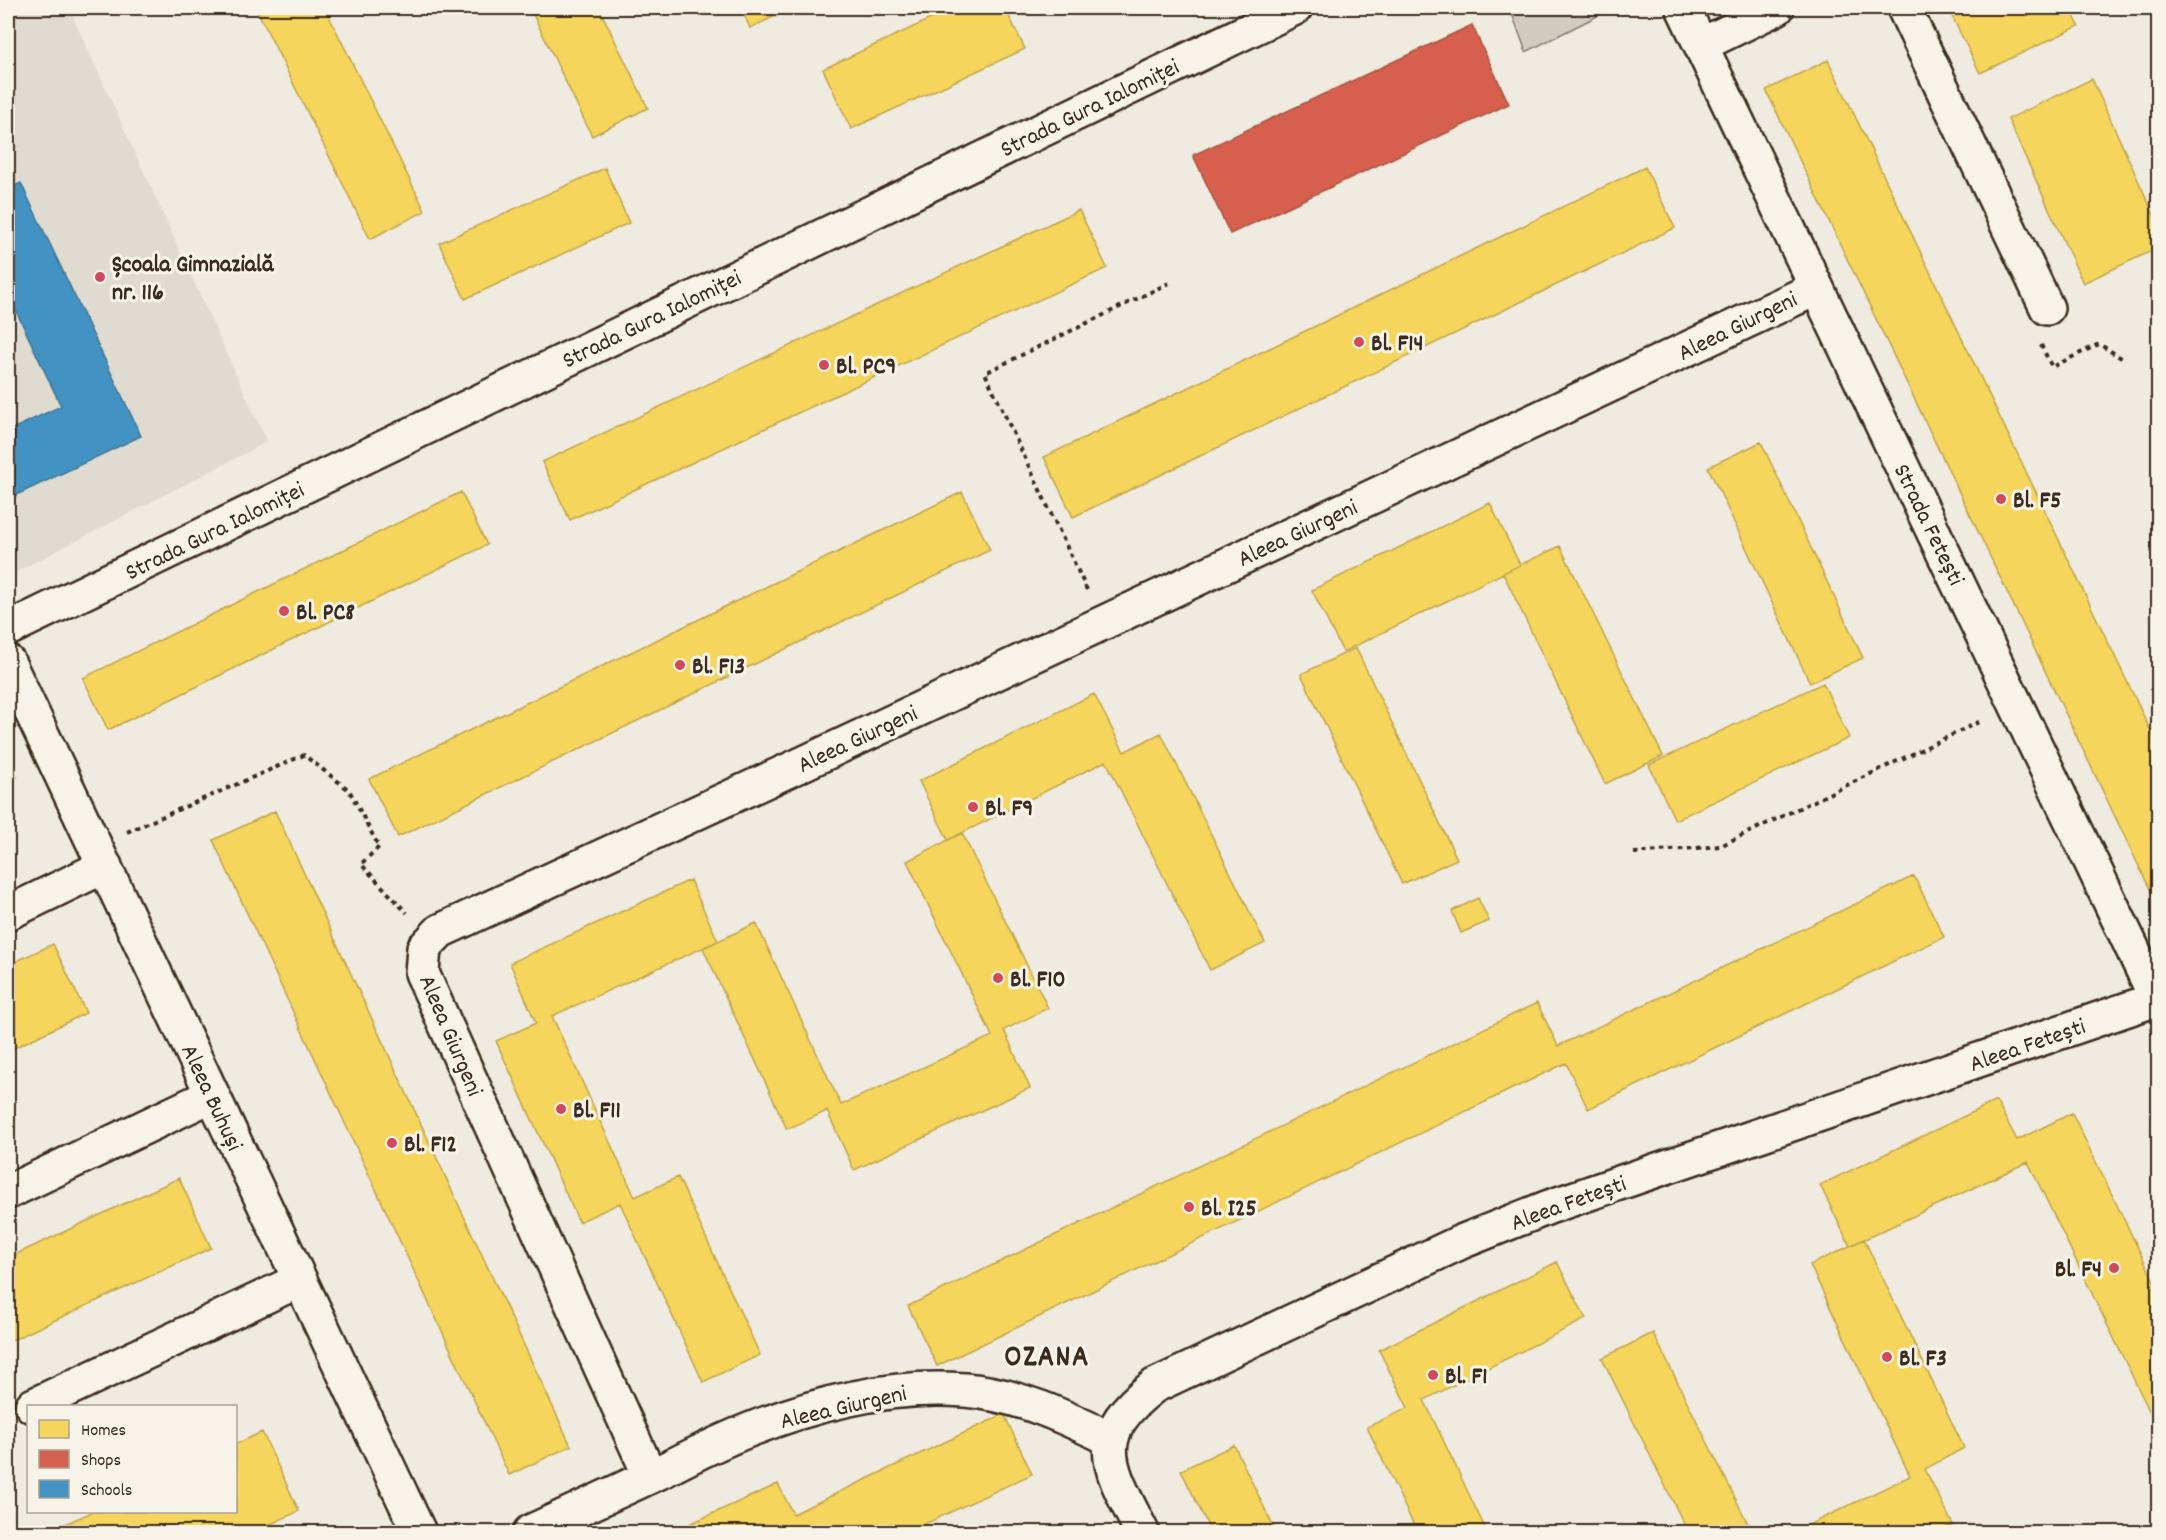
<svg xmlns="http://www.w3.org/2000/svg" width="2166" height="1540" viewBox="0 0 2166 1540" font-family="Dekko,sans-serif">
  <rect width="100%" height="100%" fill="#efebe0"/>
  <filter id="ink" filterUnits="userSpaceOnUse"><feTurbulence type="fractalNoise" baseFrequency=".0167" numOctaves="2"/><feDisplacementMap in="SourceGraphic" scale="12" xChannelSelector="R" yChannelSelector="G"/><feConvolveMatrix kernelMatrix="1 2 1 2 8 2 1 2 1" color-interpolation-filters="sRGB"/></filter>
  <g filter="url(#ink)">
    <!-- built -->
    <path fill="#e0dbd0" d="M8,8H69L267,442L8,576Z"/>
    <!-- green -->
    <path fill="#d1cbc0" stroke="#867a6f" stroke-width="1.5" d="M1510,8H1613L1526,52Z"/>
    <!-- homes -->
    <path fill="#f6d55c" stroke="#bea249" stroke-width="1.5" d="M256,8H325L425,211L370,239Z
      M530,8H599L648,108L592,136Z
      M741,8H793L750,28Z
      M954,8H1005L1025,49L851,129L823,69Z
      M1948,8H2070L2079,26L1980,73Z
      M1828,60L2158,746V906L1766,90Z
      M2092,79L2158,224V248L2083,283L2008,119Z
      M1645,167L1675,228L1073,517L1044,457Z
      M605,168L629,223L465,299L439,243Z
      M1079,210L1107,268L570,520L542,462Z
      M1761,442L1863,658L1810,683L1708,467Z
      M461,492L487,545L108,730L83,678Z
      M962,492L990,550L398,837L369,779Z
      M1490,503L1520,565L1343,652L1312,590Z
      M1560,546L1663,756L1605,784L1503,573Z
      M1356,648L1457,859L1402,884L1301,674Z
      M1823,683L1849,738L1675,820L1649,765Z
      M1094,694L1124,752L1161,733L1265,943L1210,970L1106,761L948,840L919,781Z
      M8,757L17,777L8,781Z
      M275,811L571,1446L509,1475L213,840Z
      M962,833L1048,1008L1004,1030L1030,1088L854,1170L827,1111L787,1129L703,948L756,923L841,1105L992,1036L907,861Z
      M1914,876L1944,937L1588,1109L1566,1063L937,1366L908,1306L1537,1003L1558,1046Z
      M690,880L718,941L552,1016L635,1197L678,1177L760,1355L703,1382L620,1203L579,1222L496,1041L536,1023L510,963Z
      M1478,898L1489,921L1461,933L1452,911Z
      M53,944L86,1013L8,1051V965Z
      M1996,1101L2017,1140L2072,1113L2158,1289V1429L2028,1162L1850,1246L1820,1185Z
      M179,1178L211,1248L8,1342V1258Z
      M1864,1239L1964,1448L1925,1469L1953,1525L1937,1532H1794L1910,1476L1810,1265Z
      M1557,1262L1586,1319L1424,1400L1487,1532H1417L1367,1427L1408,1408L1379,1350Z
      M1653,1333L1752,1532H1688L1602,1358Z
      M1004,1414L1032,1474L908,1532H672L778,1484L793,1514Z
      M262,1432L299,1511L254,1532H47L92,1512H236V1444Z
      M1234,1445L1276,1532H1211L1181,1470Z"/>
    <!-- shops -->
    <path fill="#d6604d" stroke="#a8503f" stroke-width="1.5" d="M1472,25L1509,104L1230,234L1193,155Z"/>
    <!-- schools -->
    <path fill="#4393c3" stroke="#417492" stroke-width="1.5" d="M21,183L141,436L8,499V431L61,406L8,294V189Z"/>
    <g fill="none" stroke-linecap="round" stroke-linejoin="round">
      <defs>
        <path id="minor" d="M1683,8L2158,1002
          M1904,8L2047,308
          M1701,45L1777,8
          M8,629L1295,8
          M8,662L419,1532
          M8,913L105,866
          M8,1192L212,1095
          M32,1406L300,1280
          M650,1476L422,973L424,948L440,931L800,765L1817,288
          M530,1532C575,1511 620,1490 666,1469C691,1456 717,1443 744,1432C813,1404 889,1384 965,1390C1017,1394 1065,1417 1111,1439
          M1142,1532C1110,1468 1086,1438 1154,1386L1461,1242L1549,1207L2157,999"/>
      </defs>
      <!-- minor casing -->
      <use href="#minor" stroke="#3b2a1e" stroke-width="38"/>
      <!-- path -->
      <path stroke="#3b2a1e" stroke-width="4" stroke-dasharray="4.5 4.5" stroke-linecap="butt" d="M2041,345L2052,367L2099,344L2123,359
        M1087,590L985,373L1169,283
        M127,832L304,755L349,790L379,847L361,864L407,913
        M1634,853L1720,846L1983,720"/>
      <!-- minor -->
      <use href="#minor" stroke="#f7f3e8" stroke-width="33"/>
    </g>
  </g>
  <!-- markers -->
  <g fill="#d1495b" stroke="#f7f3e8" stroke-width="2">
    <circle cx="100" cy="277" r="6"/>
    <circle cx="1359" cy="342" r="6"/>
    <circle cx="824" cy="365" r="6"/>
    <circle cx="2001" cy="499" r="6"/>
    <circle cx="284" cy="611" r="6"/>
    <circle cx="680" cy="665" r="6"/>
    <circle cx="973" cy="807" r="6"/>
    <circle cx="998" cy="978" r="6"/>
    <circle cx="561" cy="1109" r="6"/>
    <circle cx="392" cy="1143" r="6"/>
    <circle cx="1189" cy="1207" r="6"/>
    <circle cx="2114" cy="1268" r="6"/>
    <circle cx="1887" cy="1357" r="6"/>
    <circle cx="1433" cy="1375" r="6"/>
  </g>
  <g text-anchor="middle" stroke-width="6" stroke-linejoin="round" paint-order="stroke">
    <!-- street labels -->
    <g font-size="24" fill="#3b2a1e" stroke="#f7f3e8">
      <text transform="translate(1089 107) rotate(-26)" y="8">Strada Gura Ialomiței</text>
      <text transform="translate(651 318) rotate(-26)" y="8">Strada Gura Ialomiței</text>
      <text transform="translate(1737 325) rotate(-26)" y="8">Aleea Giurgeni</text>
      <text transform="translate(1930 524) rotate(64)" y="8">Strada Fetești</text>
      <text transform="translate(214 530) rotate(-26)" y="8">Strada Gura Ialomiței</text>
      <text transform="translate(1297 532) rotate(-25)" y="8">Aleea Giurgeni</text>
      <text transform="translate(857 738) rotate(-25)" y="8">Aleea Giurgeni</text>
      <text transform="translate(452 1035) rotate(67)" y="8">Aleea Giurgeni</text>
      <text transform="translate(2027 1044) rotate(-19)" y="8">Aleea Fetești</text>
      <text transform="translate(213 1097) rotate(65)" y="8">Aleea Buhuși</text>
      <text transform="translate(1568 1202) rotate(-20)" y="8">Aleea Fetești</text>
      <text transform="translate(843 1406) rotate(-13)" y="8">Aleea Giurgeni</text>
    </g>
    <!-- poi labels -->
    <g font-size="24" font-weight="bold" fill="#3b2a1e" stroke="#f7f3e8" text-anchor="start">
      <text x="112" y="271">Școala Gimnazială<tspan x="112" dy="28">nr. 116</tspan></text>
      <text x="1371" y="350">Bl. F14</text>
      <text x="836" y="373">Bl. PC9</text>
      <text x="2013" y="507">Bl. F5</text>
      <text x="296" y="619">Bl. PC8</text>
      <text x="692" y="673">Bl. F13</text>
      <text x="985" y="815">Bl. F9</text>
      <text x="1010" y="986">Bl. F10</text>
      <text x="573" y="1117">Bl. F11</text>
      <text x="404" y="1151">Bl. F12</text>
      <text x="1201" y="1215">Bl. I25</text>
      <text x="2102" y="1276" text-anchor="end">Bl. F4</text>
      <text x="1899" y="1365">Bl. F3</text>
      <text x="1445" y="1383">Bl. F1</text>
    </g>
    <!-- district labels -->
    <g font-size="30" font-weight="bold" letter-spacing="1.5" fill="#3b2a1e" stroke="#f7f3e8">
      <text x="1047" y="1365">OZANA</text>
    </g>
  </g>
  <!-- margin -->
  <rect width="2166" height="1540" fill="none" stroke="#f7f3e8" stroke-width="30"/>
  <rect x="15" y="15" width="2136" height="1510" fill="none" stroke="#3b2a1e" stroke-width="2" filter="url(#ink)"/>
  <!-- legend -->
  <rect x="27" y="1405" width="210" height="108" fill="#f7f3e8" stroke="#aca397" stroke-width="1.5"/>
  <rect x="39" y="1420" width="30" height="18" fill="#f6d55c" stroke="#aca397" stroke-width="1.5"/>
  <text x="81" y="1435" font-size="18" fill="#3b2a1e">Homes</text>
  <rect x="39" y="1450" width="30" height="18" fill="#d6604d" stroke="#aca397" stroke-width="1.5"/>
  <text x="81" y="1465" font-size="18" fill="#3b2a1e">Shops</text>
  <rect x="39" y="1480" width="30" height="18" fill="#4393c3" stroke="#aca397" stroke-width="1.5"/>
  <text x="81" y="1495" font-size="18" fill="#3b2a1e">Schools</text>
</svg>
